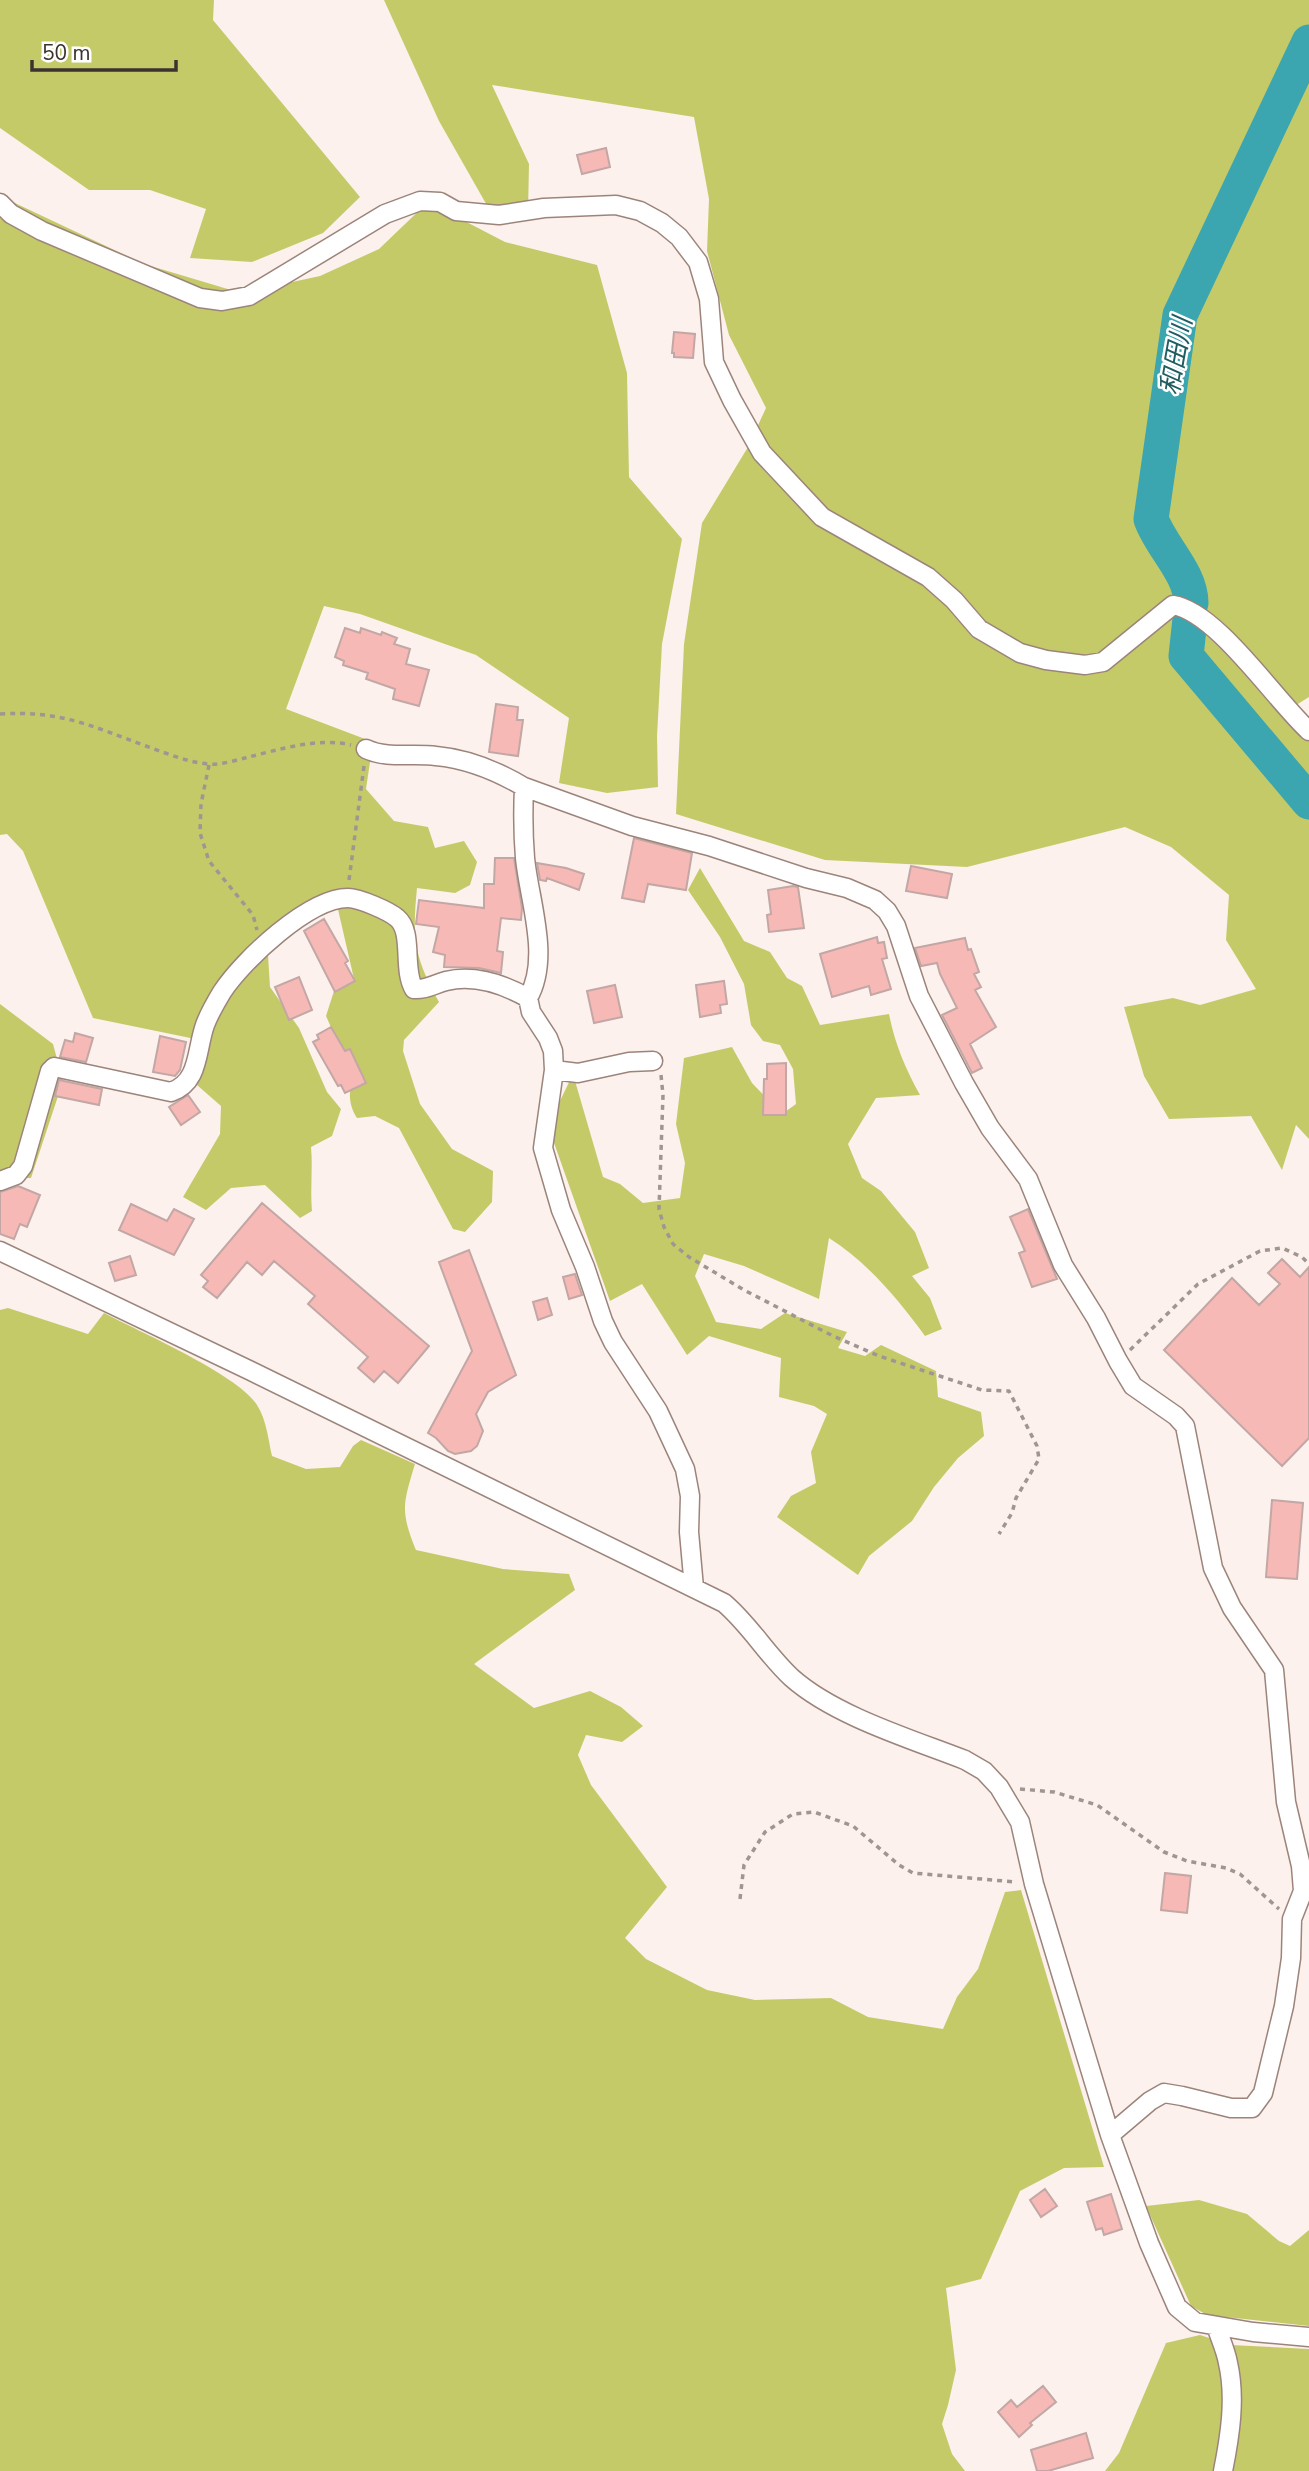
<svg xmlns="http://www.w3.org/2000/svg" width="1309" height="2471" viewBox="0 0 1309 2471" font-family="'Nunito Sans','Noto Sans JP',sans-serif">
  <rect width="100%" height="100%" fill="#fcf1ed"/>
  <!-- forest -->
  <path fill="#c5ca69" d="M0,0H214L213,20L360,197L323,233L252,262L190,258L206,209L150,190H89L0,128Z
    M384,0H1309V697L1293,707L1309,724V1139L1296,1125L1282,1170L1251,1116L1169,1119L1144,1076L1124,1007L1173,998L1200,1005L1256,989L1226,940L1229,895L1171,847L1125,827L967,867L825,860L676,814L684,644L702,523L748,447L766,408L729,335L707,251L709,199L694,117L492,85L529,164L528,212L493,216L439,121Z
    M0,196L144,264L241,293L320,276L379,249L428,202L505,242L597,265L627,373L629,477L682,539L662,644L657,736L658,787L607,793L559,783L569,718L476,655L360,614L324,606L286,709L373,742L366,789L394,821L428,827L435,848L464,841L477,862L470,885L455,893L417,888C412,939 414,956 439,1002L404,1040L403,1051L420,1104L452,1149L493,1171L492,1202L465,1232L453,1229L399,1128L375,1116L357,1118C346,1101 350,1087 354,1068L337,1041L326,1016L334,991L354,979L337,905L293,923L268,955L270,987L299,1028L327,1092L341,1109L332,1136L311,1147C313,1168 310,1189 312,1211L300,1218L265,1185L231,1188L206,1210L183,1197L220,1134L221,1106L197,1085L205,1041L93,1018L23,851L7,834L0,835Z
    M700,868L744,941L770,952L787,978L802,986L820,1025L889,1014C895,1044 905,1068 920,1095L876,1098L848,1144L862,1178L881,1191L915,1232L929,1268L912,1276L930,1298L942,1329L925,1336C898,1299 867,1262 829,1238L819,1299L744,1266L704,1254L695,1276L716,1322L761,1329L785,1313L847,1332L838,1348L865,1356L881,1345L936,1371L938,1397L981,1412L984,1436L958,1458L934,1487L912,1521L869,1556L858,1575L777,1517L791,1496L816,1483L811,1452L827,1414L814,1406L779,1397L781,1358L709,1336L687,1355L642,1284L610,1301L553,1140L557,1107L573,1074L603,1177L620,1184L643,1203L680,1198L685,1163L676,1124L684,1058L732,1047L752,1083L782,1114L796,1104L793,1069L780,1045L763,1041L751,1025L744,984L720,937L688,890Z
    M0,1004L53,1044L63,1081L31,1178H0Z
    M8,1308L88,1334L104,1313C138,1331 239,1375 257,1405C267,1421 268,1439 272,1456L306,1469L340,1467L353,1446L361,1440L415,1464C403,1504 400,1511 416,1550L503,1569L569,1574L575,1590L474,1664L534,1708L590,1691L621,1707L643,1726L622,1742L586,1735L578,1755L591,1785L667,1887L625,1938L646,1959L707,1990L755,2000L831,1998L868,2017L943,2029L957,1997L978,1969L1005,1892L1021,1890L1104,2167L1064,2168L1020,2191L981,2279L946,2288L956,2370L948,2405L942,2424L952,2454L965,2471H0V1310Z
    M1199,2200L1247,2214L1279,2241L1290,2246L1309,2230V2326L1207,2315L1191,2306L1146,2206Z
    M1200,2335L1231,2345L1309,2349V2471H1105L1119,2453L1166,2343Z"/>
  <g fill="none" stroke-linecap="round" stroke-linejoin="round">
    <!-- river -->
    <path stroke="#3ba6b0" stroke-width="35" d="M1191,603C1191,573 1161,547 1151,519L1180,315L1309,42
      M1190,619L1186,656L1309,802"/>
  </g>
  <!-- building -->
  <path fill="#f7b9b5" stroke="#c2a7a5" stroke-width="2" d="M606,148L610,167L582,174L577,155Z
    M674,332L695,334L693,358L674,357V353H672Z
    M345,628L360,633L361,628L381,635L382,632L397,638L394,644L410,649L406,664L429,670L419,706L393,699L395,689L366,679L368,673L343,665L344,661L335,657Z
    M496,704L518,707L517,720H523L518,756L489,752Z
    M634,838L692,853L686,890L648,884L644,902L622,898Z
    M495,858H514L522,908L521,920L501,918L497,951L503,952L501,973L479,968L444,967L445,955L433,952L439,927L416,924L419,900L484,908V884H494Z
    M537,863L566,868L584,874L579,890L547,878L546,881L540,880Z
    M911,866L952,874L947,898L906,891Z
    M793,886L798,887L804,928L769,932L767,915L771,914L768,890Z
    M324,919L348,961L345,963L355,981L335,992L304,931Z
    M877,937L878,943L884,942L887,958L882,959L891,989L871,995L869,986L832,997L820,954Z
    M965,938L968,950L971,949L979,972L974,974L981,987L975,990L996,1027L970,1044L982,1068L972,1073L942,1015L957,1008L940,974L937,963L921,966L915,948Z
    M299,977L312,1010L289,1020L275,987Z
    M724,981L727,1004L720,1005L721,1013L700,1017L696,985Z
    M615,985L622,1017L594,1023L587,991Z
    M331,1027L345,1051L350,1049L366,1083L345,1093L341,1085L338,1086L313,1042L319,1039L317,1035Z
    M75,1033L93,1038L86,1062L60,1057L65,1040L73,1042Z
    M160,1036L186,1042L180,1070L175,1076L153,1072Z
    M786,1063V1115H763L764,1079H767V1064Z
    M59,1080L102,1089L99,1105L55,1096Z
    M188,1095L200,1112L181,1125L169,1107Z
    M18,1186L40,1195L27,1227L20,1224L14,1239L0,1234V1192Z
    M262,1203L429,1346L398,1383L384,1371L374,1382L358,1368L368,1357L308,1304L315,1296L274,1261L262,1275L247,1262L217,1298L203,1287L208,1281L201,1275Z
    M131,1204L167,1221L174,1209L194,1219L174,1255L119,1230Z
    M1028,1209L1057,1279L1032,1287L1019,1253L1025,1251L1010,1217Z
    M469,1250L516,1375L488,1392L476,1414L483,1431L477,1446L471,1451L455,1454L448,1451L436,1438L428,1433L472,1351L439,1262Z
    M130,1256L136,1275L115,1281L109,1263Z
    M1282,1259L1300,1277L1309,1267V1438L1282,1466L1164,1350L1232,1278L1259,1305L1280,1284L1268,1273Z
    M575,1274L582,1295L569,1299L563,1277Z
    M547,1298L552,1315L538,1320L533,1302Z
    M1272,1500L1303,1503L1297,1579L1266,1577Z
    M1165,1873L1191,1876L1187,1913L1161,1910Z
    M1045,2189L1057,2206L1041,2217L1030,2200Z
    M1111,2194L1122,2229L1104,2235L1102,2228L1096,2230L1087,2202Z
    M1043,2386L1056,2402L1030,2423L1032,2425L1019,2437L998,2412L1011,2400L1017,2407Z
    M1086,2433L1093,2458L1048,2471H1037L1031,2450Z"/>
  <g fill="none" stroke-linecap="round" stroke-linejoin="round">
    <defs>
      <path id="street" d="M0,203L11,214L42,231L200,298L222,301L249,296L385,214L420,201L440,202L456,211L499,215L544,208L616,205L640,211L662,223L679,237L698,262L709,299L714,362L732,400L762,453L822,517L928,577L954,600L979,629L1020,653L1046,660L1085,665L1103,662L1173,605C1217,612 1275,700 1309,731
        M366,749C387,759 412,753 436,756C468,759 497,771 524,787C523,810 523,834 525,858C529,900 551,958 528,998L531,1012L548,1038L553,1051L554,1070L543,1148L561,1210L585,1267L603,1321L613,1342L658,1411L685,1469L690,1496L689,1532L694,1588
        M524,787L632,826L709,846L806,878L847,888L875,900L887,911L896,926L919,996L964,1083L990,1128L1028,1179L1063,1265L1096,1318L1118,1361L1133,1386L1176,1416L1185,1426L1213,1568L1232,1608L1274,1670L1286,1802L1301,1866L1303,1891L1292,1919L1291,1958L1284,2006L1263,2093L1252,2108H1231L1182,2096L1164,2093L1150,2101L1110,2135
        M554,1070L578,1073L629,1062L653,1061
        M0,1181L16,1175L23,1166L50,1071L54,1067L171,1092C200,1082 196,1050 205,1025C209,1014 216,1002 222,992C243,960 309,898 348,898C359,898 389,911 397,918C414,932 402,969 414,989C427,990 434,984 446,981C475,974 503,984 528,998
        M0,1251L251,1371L724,1603C750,1625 767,1655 792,1678C835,1716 911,1739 965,1760L984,1771L999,1787L1020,1822L1034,1884L1110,2135L1149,2243L1177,2307L1195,2322L1253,2332L1309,2337
        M1216,2326C1220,2338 1226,2351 1228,2363C1236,2398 1230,2436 1223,2471"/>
    </defs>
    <!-- street casing -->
    <use href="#street" stroke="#9c847b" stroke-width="21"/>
    <!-- path -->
    <path stroke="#a09591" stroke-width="3.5" stroke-dasharray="5 5" stroke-linecap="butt" d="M0,714C59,710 92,726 146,746C166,753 186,762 208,764C220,765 233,761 245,758C277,750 318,737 351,745
      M209,765L201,804L200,833L209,861L253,915L257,930
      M349,880L364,766
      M661,1075L663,1095L659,1209L664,1227L673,1244L689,1257L744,1290L833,1336L879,1356L982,1390L1009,1391L1037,1446L1039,1459L1016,1498L1012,1513L999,1534
      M1130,1350L1198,1284L1260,1251L1282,1248L1302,1257L1309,1264
      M1020,1789L1054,1792L1097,1805L1164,1852L1187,1861L1226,1868L1240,1874L1279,1909
      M740,1899L744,1865L765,1832L793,1814L814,1812L853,1826L899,1865L913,1873L1015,1882"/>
    <!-- street -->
    <use href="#street" stroke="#fff" stroke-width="18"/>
  </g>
  <g text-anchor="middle" stroke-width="5" stroke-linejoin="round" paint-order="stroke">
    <!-- water labels -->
    <g font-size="26" font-style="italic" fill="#215c61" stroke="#fff">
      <text transform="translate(1176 356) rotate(-80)" y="9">和田川</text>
    </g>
  </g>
  <!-- scale -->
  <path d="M32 60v10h144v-10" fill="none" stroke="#3d322f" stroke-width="3.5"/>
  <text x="42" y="60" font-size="21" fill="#3d322f" stroke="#ffffff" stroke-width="5" paint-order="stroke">50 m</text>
</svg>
